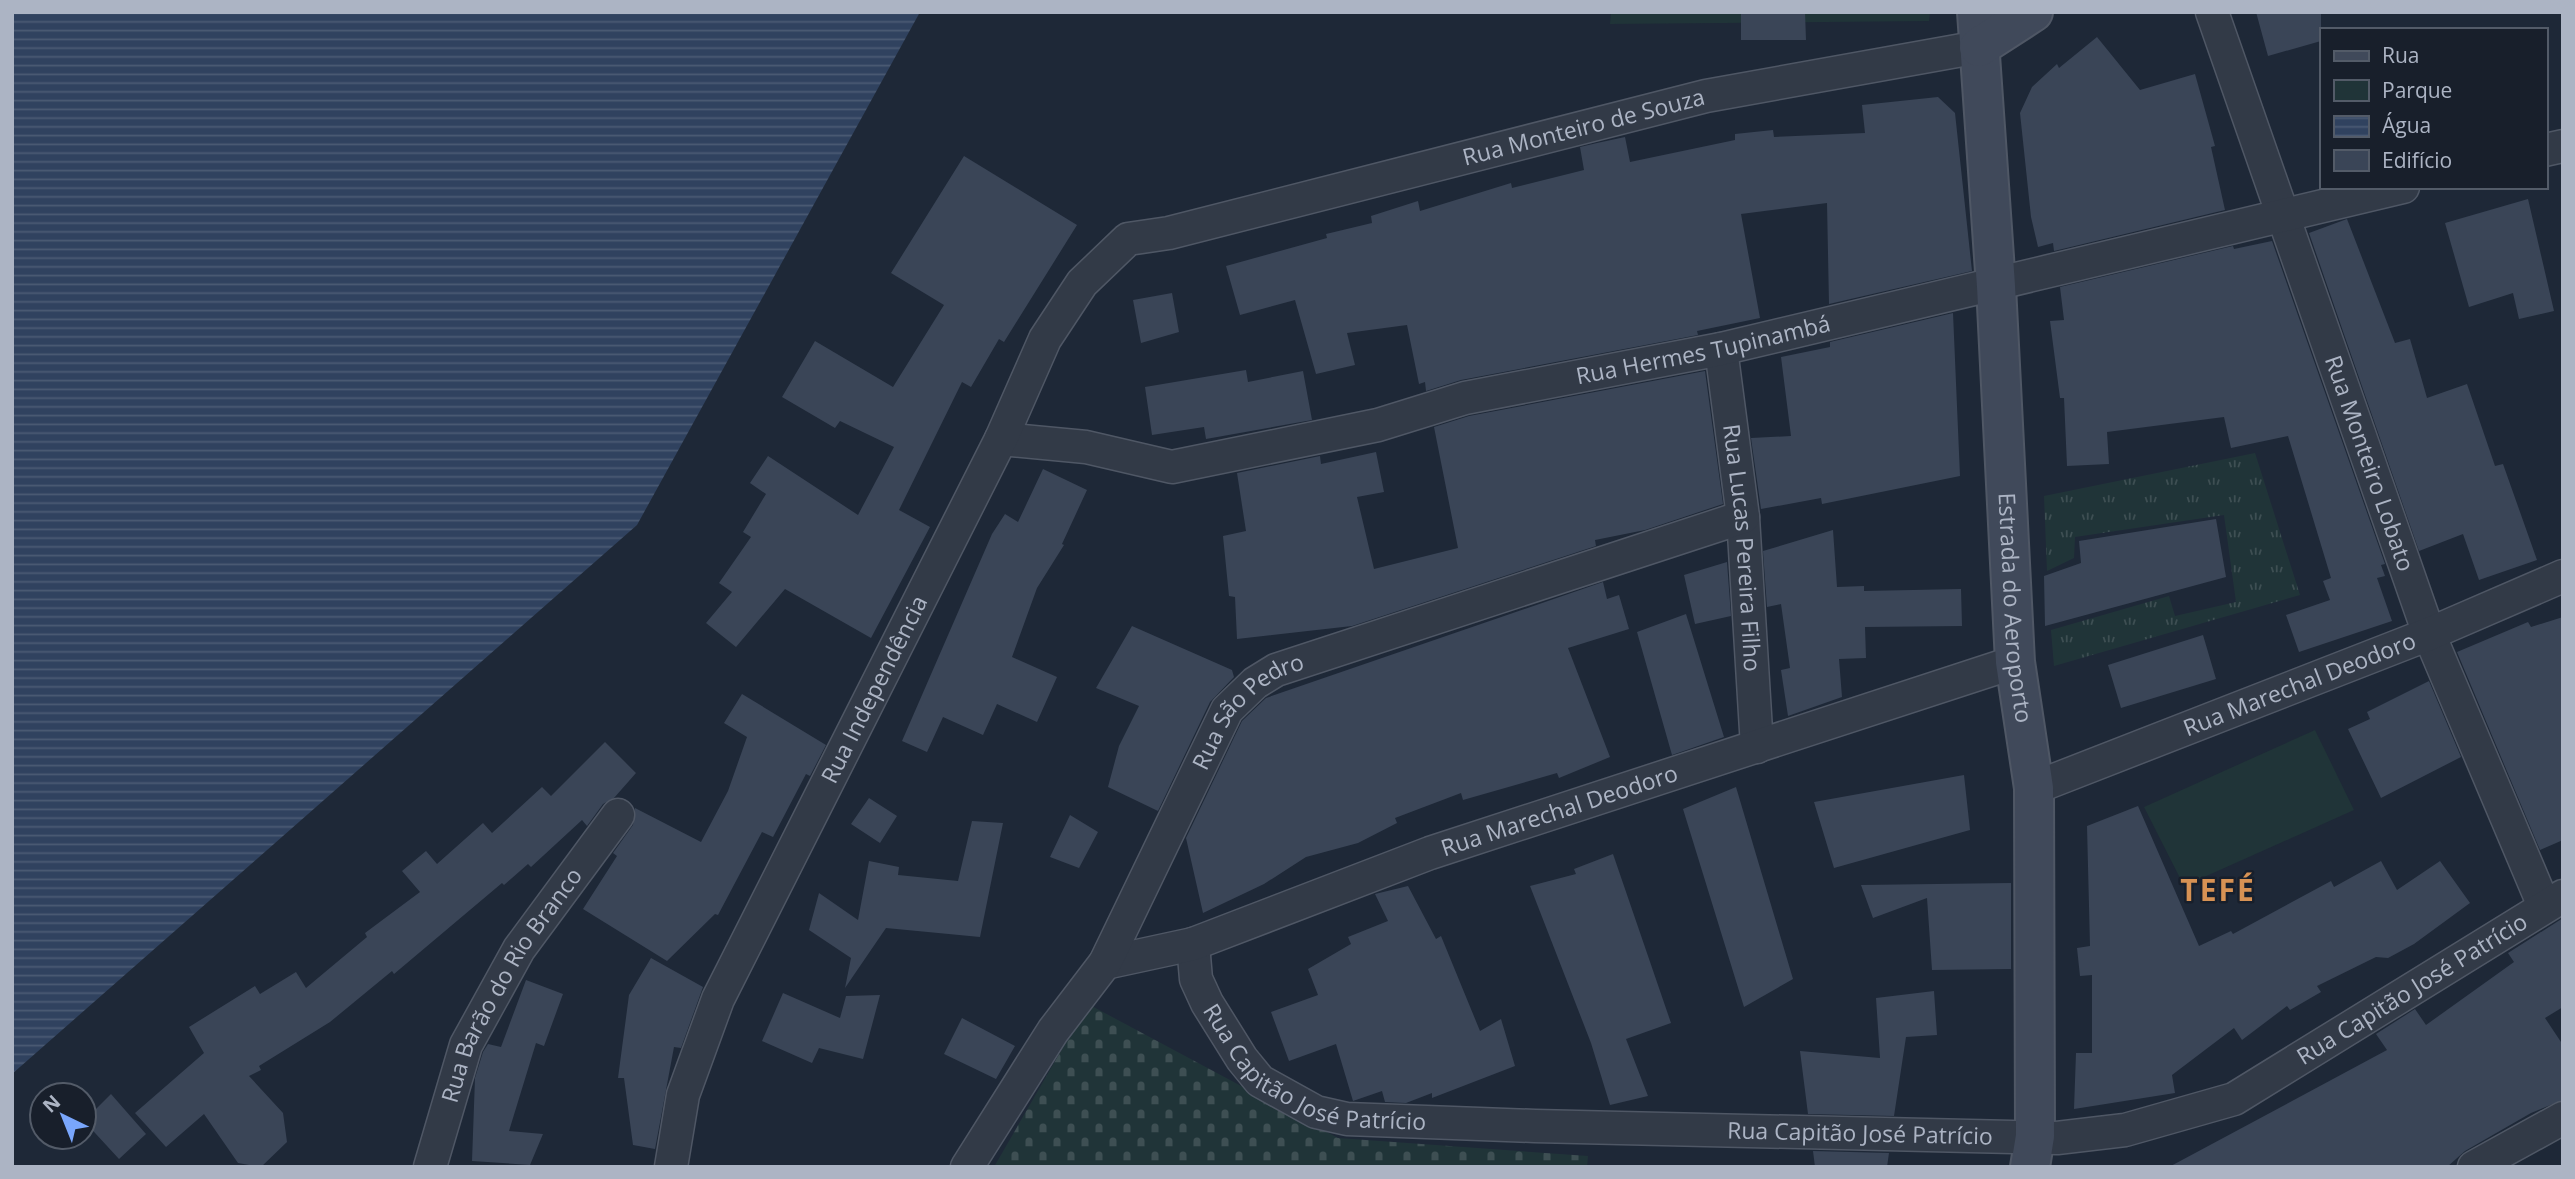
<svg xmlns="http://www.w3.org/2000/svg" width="2575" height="1179" viewBox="0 0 2575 1179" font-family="'Open Sans',sans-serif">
  <defs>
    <pattern id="grass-tufts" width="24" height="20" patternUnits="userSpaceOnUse" patternTransform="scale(1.75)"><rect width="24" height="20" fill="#203438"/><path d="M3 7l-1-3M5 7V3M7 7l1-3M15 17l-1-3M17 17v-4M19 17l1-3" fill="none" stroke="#3e4f53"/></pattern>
    <pattern id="cemetery-stones" width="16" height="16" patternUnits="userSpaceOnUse" patternTransform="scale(1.75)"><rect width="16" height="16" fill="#203438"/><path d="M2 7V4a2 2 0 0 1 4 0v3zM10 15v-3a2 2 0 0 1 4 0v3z" fill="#3e4f53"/></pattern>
    <pattern id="water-rules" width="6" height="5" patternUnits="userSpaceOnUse" patternTransform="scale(1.75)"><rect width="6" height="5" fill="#30425f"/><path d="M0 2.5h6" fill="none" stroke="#4b5b74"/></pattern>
  </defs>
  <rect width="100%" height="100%" fill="#1e2837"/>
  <!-- grass -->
  <path fill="url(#grass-tufts)" d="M2255,453L2300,595L2054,666L2051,630L2169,596L2175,616L2236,602L2224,515L2075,537L2074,558L2047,571L2044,496Z"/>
  <!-- cemetery -->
  <path fill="url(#cemetery-stones)" d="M1088,1004L1338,1138L1588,1156L1587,1167H994Z"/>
  <!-- green -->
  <path fill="#203438" d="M1611,12H1930L1929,21L1610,24Z
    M2315,730L2354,810L2184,886L2144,807Z"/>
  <!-- water -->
  <path fill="url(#water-rules)" d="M12,12H920L637,525L12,1074Z"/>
  <!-- building -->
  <path fill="#3a4557" d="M1741,12H1805L1806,40H1741Z
    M2256,12H2321V41L2268,56Z
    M2097,37L2140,90L2195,74L2215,146L2211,147L2225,210L2054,251L2053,243L2038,247L2031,217L2020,113L2032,87L2057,64L2059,68Z
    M1938,97L1955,113L1972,271L1829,304L1827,203L1741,214L1760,318L1697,331L1698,335L1461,380L1426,391L1425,382L1419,384L1407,325L1347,333L1355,365L1316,374L1295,300L1240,315L1226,266L1327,238L1326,234L1372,223L1371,216L1418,201L1420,211L1511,183L1512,188L1584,170L1580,147L1597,143L1625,137L1630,162L1735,140V134L1773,130L1774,137L1865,133L1862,105Z
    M964,156L1077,225L1004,342L999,339L971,387L962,382L899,510L930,527L871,638L785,589L736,647L706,623L732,592L719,583L751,537L743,532L766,494L750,483L768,456L858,515L894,447L840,421L835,428L782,397L815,341L893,387L944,305L891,273Z
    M2528,199L2554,311L2519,319L2513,293L2469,307L2445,223Z
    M2347,219L2395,343L2410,339L2427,398L2467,384L2495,466L2503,464L2537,560L2479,580L2463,534L2419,551L2309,233Z
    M2272,241L2385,564L2381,565L2385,576L2377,578L2392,621L2299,652L2286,615L2330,600L2323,581L2331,578L2288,436L2231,448L2224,417L2107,432L2109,464L2067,466L2064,398H2060L2050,321L2064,320L2060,287L2233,246L2234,249Z
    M1172,293L1179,332L1141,343L1133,300Z
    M1953,313L1960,476L1822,504L1821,498L1761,509L1751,438L1791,436L1781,357L1830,347V342Z
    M1246,370L1248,382L1303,371L1312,420L1206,439L1204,427L1152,435L1145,387Z
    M1705,371L1723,504L1645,530L1595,540L1596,546L1352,626L1237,639L1235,597L1229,596L1223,536L1246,531L1237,473L1320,456L1321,464L1376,452L1384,492L1357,497L1374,569L1458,548L1434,427L1469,416Z
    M1043,469L1087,490L1062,544L1064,545L1037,588L1012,657L1057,677L1037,722L997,704L983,735L943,717L927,752L902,741L992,534L1005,514L1018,522Z
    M2216,519L2226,577L2045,626L2044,576L2081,563L2079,541Z
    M1833,530L1837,587L1864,586V591L1961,589L1962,626L1865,627L1866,658L1839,659L1842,697L1788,716L1781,670L1790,668L1781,604L1767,607L1763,551Z
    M1727,562L1731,616L1695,624L1684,575Z
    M1603,582L1607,599L1619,595L1629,629L1568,648L1610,757L1559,778L1557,773L1463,800L1461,793L1395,818L1397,823L1358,843L1306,857L1264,884L1203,913L1186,838L1242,721L1266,698Z
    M1686,614L1724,737L1672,755L1637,632Z
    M2563,617V840L2540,850L2457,652L2528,622L2531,627Z
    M1132,626L1232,670L1234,677L1210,702L1158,811L1108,787L1119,746L1139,706L1096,688Z
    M2203,635L2216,679L2121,708L2108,665Z
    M2429,681L2461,757L2381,798L2348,729L2370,719L2367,712Z
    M742,694L826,745L810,776L806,774L773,837L762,832L718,915L715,914L667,961L583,909L617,856L613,853L633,825L635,808L701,842L728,791L747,737L724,723Z
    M605,742L636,773L614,798L603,804L587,826L582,820L531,867L528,864L504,885L502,883L394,974L392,971L330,1022L259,1066L261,1070L249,1076L283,1113L287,1142L261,1167L238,1163L204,1114L166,1147L135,1113L204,1053L189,1027L255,986L260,994L296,972L306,988L367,937L365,933L420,892L402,871L426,851L437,864L483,823L492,833L542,787L551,796Z
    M1964,775L1970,830L1834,868L1814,802Z
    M1736,787L1793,979L1744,1007L1683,809Z
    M869,798L897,816L880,843L851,824Z
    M2138,806L2199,946L2231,931L2233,934L2331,881L2334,887L2381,861L2397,890L2440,861L2470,903L2414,944L2388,958L2376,957L2317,986L2321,992L2290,1010L2287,1006L2242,1040L2234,1028L2172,1075L2175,1093L2074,1109L2076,1053H2092V975L2080,976L2077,948L2090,946L2087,826Z
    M1070,815L1098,832L1079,868L1050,857Z
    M972,821L1003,823L980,937L886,928L845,988L851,958L809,930L819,893L858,920L869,861L899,867L898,875L958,881Z
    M1613,854L1671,1023L1626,1039L1648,1096L1610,1105L1591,1043L1530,886L1576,874L1574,869Z
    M2011,883V969L1932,970L1927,898L1873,918L1861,885Z
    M1408,886L1436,939L1441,936L1480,1031L1501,1019L1515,1066L1432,1098V1093L1406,1103L1385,1102L1382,1091L1353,1101L1336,1044L1289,1061L1271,1012L1318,995L1308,969L1351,944L1348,937L1388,921L1375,894Z
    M2563,918V1007L2545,1018L2563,1045V1100L2531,1113L2465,1151L2447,1167H2169L2387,1050L2376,1034L2415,1009L2426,1025L2514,962L2508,953Z
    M651,958L703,987L681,1048L674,1047L655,1149L633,1145L624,1078H618L629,995Z
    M526,980L563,994L544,1046L536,1043L509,1131L543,1134L530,1165L472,1161L475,1078L483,1052L488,1044L501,1047Z
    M1934,991L1937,1035L1906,1037L1894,1116L1808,1114L1800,1051L1880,1058L1876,998Z
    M783,993L840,1018L846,996L880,995L863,1059L819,1048L812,1063L762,1041Z
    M962,1018L1015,1046L996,1079L944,1054Z
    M111,1094L146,1134L119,1159L84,1121Z
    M1813,1151L1889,1153L1887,1167H1815Z"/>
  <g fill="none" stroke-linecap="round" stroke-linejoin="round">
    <defs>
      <g id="street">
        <path id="s1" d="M2212,12L2429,634L2544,906"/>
        <path d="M2545,150L2563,146"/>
        <path id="s2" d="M1721,349L1743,517L1757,747"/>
        <path id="s3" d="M1001,439L1086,447L1172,467L1378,425L1465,398L1721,349L2403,187"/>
        <path id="s4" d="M2034,788L2429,634L2563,576"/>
        <path id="s5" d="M1193,944L1196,979L1207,1003L1242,1059L1260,1081L1316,1112L1347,1119L1535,1126L2057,1138L2125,1130L2234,1099L2563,896"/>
        <path id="s6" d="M1105,963L1193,944L1430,853L2015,662"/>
        <path id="s7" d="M430,1167L466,1045L519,949L618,815"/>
        <path id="s8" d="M671,1167L683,1095L718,999L1001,439L1045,339L1082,283L1128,239L1169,233L1706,96L1979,47"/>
        <path id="s9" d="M967,1167L1053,1031L1105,963L1227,710L1255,683L1276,670L1743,517"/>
        <path d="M2474,1167L2563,1118"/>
      </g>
      <g id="secondary">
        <path id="s10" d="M1977,12L1996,286L2015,662L2034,788L2035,1136L2030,1167"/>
        <path d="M1979,47L2033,12"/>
      </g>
    </defs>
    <!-- street casing -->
    <use href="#street" stroke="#4f5765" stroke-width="35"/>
    <!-- secondary casing -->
    <use href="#secondary" stroke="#4f5765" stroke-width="42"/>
    <!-- street -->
    <use href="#street" stroke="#323a47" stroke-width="32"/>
    <!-- secondary -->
    <use href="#secondary" stroke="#40495a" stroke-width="38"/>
  </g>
  <g text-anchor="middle" stroke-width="5" stroke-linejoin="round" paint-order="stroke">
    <!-- street labels -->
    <g font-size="23" fill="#acb4c4" stroke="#181f2b">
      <text dy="8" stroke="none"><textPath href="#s8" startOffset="1512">Rua Monteiro de Souza</textPath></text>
      <text dy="8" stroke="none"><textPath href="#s3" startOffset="718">Rua Hermes Tupinambá</textPath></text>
      <text dy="8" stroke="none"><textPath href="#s1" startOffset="478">Rua Monteiro Lobato</textPath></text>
      <text dy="8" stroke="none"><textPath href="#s2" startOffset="200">Rua Lucas Pereira Filho</textPath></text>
      <text dy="8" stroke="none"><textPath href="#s10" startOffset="597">Estrada do Aeroporto</textPath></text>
      <text dy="8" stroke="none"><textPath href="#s4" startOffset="285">Rua Marechal Deodoro</textPath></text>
      <text dy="8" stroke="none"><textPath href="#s8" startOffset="522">Rua Independência</textPath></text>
      <text dy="8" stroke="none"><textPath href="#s9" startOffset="541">Rua São Pedro</textPath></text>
      <text dy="8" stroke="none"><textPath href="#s6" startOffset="480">Rua Marechal Deodoro</textPath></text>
      <text dy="8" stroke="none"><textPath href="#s7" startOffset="201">Rua Barão do Rio Branco</textPath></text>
      <text dy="8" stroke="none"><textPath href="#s5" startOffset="1353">Rua Capitão José Patrício</textPath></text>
      <text dy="8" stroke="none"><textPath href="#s5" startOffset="198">Rua Capitão José Patrício</textPath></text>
      <text dy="8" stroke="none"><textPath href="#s5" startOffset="765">Rua Capitão José Patrício</textPath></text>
    </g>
    <!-- district labels -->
    <g font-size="30" font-weight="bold" letter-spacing="2" fill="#d79254" stroke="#181f2b">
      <text x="2218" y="901">TEFÉ</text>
    </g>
  </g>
  <!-- border -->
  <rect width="2575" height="1179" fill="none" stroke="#acb4c4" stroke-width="28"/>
  <!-- legend -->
  <rect x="2320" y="28" width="228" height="161" fill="#181f2b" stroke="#535b68" stroke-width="2"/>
  <rect x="2334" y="51" width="35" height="10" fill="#40495a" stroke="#535b68" stroke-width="2"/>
  <text x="2382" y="63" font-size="21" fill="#acb4c4">Rua</text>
  <rect x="2334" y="80" width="35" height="21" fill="#203438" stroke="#535b68" stroke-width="2"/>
  <text x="2382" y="98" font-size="21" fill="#acb4c4">Parque</text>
  <rect x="2334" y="116" width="35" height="21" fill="url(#water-rules)" stroke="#535b68" stroke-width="2"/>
  <text x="2382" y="133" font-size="21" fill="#acb4c4">Água</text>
  <rect x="2334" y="150" width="35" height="21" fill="#3a4557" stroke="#535b68" stroke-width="2"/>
  <text x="2382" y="168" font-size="21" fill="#acb4c4">Edifício</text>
  <!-- north arrow -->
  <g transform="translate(63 1116) rotate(317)"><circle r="33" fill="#181f2b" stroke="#535b68" stroke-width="2"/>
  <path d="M0-5L12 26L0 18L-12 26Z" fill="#79a6fc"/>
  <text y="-10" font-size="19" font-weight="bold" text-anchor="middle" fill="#acb4c4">N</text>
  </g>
</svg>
